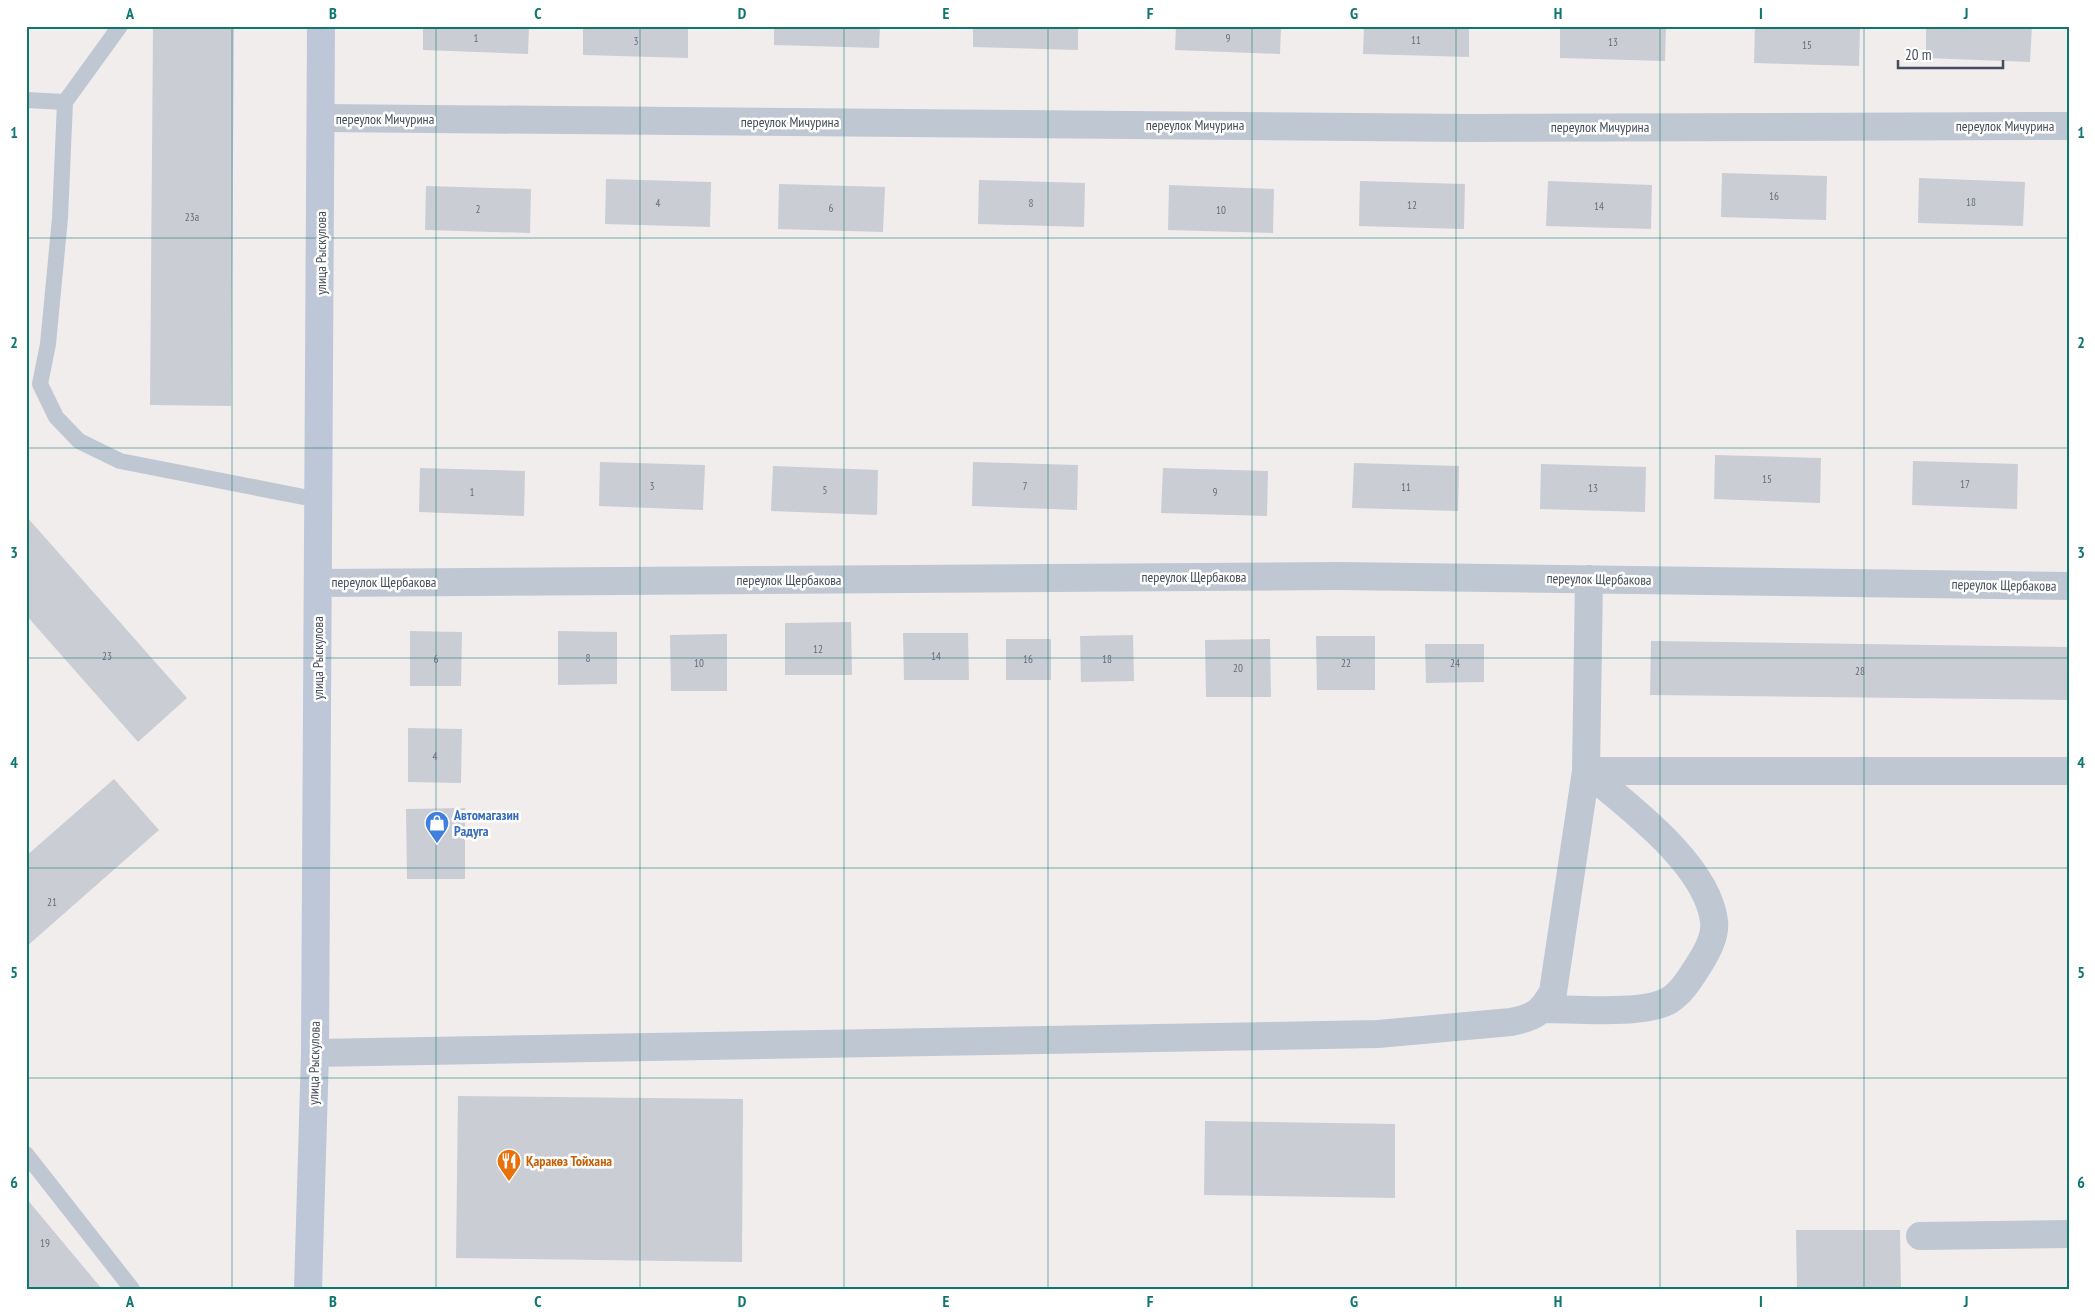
<svg xmlns="http://www.w3.org/2000/svg" width="2095" height="1315" viewBox="0 0 2095 1315" font-family="'PT Sans Narrow',sans-serif">
  <rect width="100%" height="100%" fill="#f0edec"/>
  <!-- building -->
  <path fill="#cbcdd5" d="M423,26H529L528,54L423,50Z
    M583,26H688V58L583,55Z
    M774,26H880L879,48L774,45Z
    M973,26H1078V50L973,47Z
    M1176,26H1281L1280,54L1175,50Z
    M1364,26H1469V57L1363,54Z
    M1560,26H1666L1665,61L1560,58Z
    M1755,26H1860L1859,66L1754,63Z
    M1926,26H2032L2030,62L1926,58Z
    M153,28L234,29L231,406L150,405Z
    M1722,173L1827,176L1826,220L1721,217Z
    M1919,178L2025,182L2023,226L1918,223Z
    M606,179L711,182L710,227L605,224Z
    M979,180L1085,183L1084,227L978,224Z
    M1360,181L1465,184L1464,229L1359,226Z
    M1548,181L1652,185L1651,229L1546,226Z
    M779,184L885,187L883,232L778,229Z
    M1169,185L1274,189L1273,233L1168,230Z
    M426,186L531,189L530,233L425,230Z
    M1715,455L1821,458L1820,503L1714,499Z
    M1913,461L2018,464L2017,509L1912,505Z
    M600,462L705,465L703,510L599,506Z
    M973,462L1078,465L1077,510L972,506Z
    M1354,463L1459,466L1458,511L1352,508Z
    M1541,464L1646,467L1645,512L1540,509Z
    M773,466L878,470L877,515L771,511Z
    M420,468L525,471L524,516L419,512Z
    M1163,468L1268,471L1267,516L1161,513Z
    M26,516L187,698L138,742L26,615Z
    M851,622L852,675H785V623Z
    M410,631L462,632L461,686H410Z
    M558,631L617,632V684L558,685Z
    M903,633H968L969,680H904Z
    M727,634V691H671L670,635Z
    M1133,635L1134,681L1081,682L1080,636Z
    M1316,636H1375V690H1317Z
    M1006,639H1051V680H1006Z
    M1270,639L1271,697H1206L1205,640Z
    M1651,641L2069,647V700L1650,695Z
    M1425,644H1484V682L1426,683Z
    M408,728L462,729L461,783L408,782Z
    M114,779L159,830L26,947V856Z
    M465,808V879H407L406,809Z
    M458,1096L743,1099L742,1262L456,1258Z
    M1205,1121L1395,1124V1198L1204,1195Z
    M26,1198L102,1289H26Z
    M1796,1230H1900L1901,1289H1797Z"/>
  <g fill="none" stroke-linecap="round" stroke-linejoin="round">
    <!-- lane -->
    <path stroke="#bfc7d3" stroke-width="16" d="M120,26L65,102L60,218L48,344L40,384L56,417L79,441L120,461L319,500
      M26,100L65,102
      M26,1154L132,1289"/>
    <!-- street -->
    <path stroke="#bfc7d3" stroke-width="28" d="M322,118L1471,128L2069,126
      M318,583L1340,576L2069,586
      M1586,771H2069
      M1544,1009C1574,1009 1643,1015 1668,1001C1682,993 1691,977 1700,963C1707,952 1716,935 1714,921C1707,864 1628,806 1586,771
      M315,1053L1378,1034L1511,1022C1535,1017 1541,1013 1553,992L1586,771L1589,579
      M1920,1236L2069,1234"/>
    <!-- secondary -->
    <path stroke="#bec7d7" stroke-width="28" d="M308,1289L315,1053L321,26"/>
  </g>
  <!-- grid -->
  <path fill="none" stroke="#0f766e" stroke-width="1" stroke-opacity="0.55" d="M232,26V1289M436,26V1289M640,26V1289M844,26V1289M1048,26V1289M1252,26V1289M1456,26V1289M1660,26V1289M1864,26V1289M26,238H2069M26,448H2069M26,658H2069M26,868H2069M26,1078H2069"/>
  <!-- icons -->
  <defs>
    <symbol id="shop-pin" viewBox="-11 -11 22 30"><path d="M0 17L-7.5 6A9.5 9.5 0 1 1 7.5 6Z" fill="#3f7fe0" stroke="#fff"/><path d="M-5-2.5h2.3a2.7 3.5 0 0 1 5.4 0H5L5.5 6h-11ZM-1.5-2.5h3a1.5 2.3 0 0 0-3 0Z" fill="#fff"/></symbol>
    <symbol id="restaurant-pin" viewBox="-11 -11 22 30"><path d="M0 17L-7.5 6A9.5 9.5 0 1 1 7.5 6Z" fill="#e8710a" stroke="#fff"/><path d="M-5-6h1v4h1v-4h1v4h1v-4h1v5L-1.5 .5V6h-2V.5L-5-1ZM5-6V6H3V1.5H1.5Q1.5-4 5-6Z" fill="#fff"/></symbol>
  </defs>
  <g fill-rule="evenodd">
    <use href="#shop-pin" x="423" y="809" width="28" height="38"/>
    <use href="#restaurant-pin" x="495" y="1147" width="28" height="38"/>
  </g>
  <g text-anchor="middle" stroke-width="5" stroke-linejoin="round" paint-order="stroke">
    <!-- number labels -->
    <g font-size="11" fill="#666d7a">
      <text x="476" y="42">1</text>
      <text x="1228" y="42">9</text>
      <text x="1416" y="44">11</text>
      <text x="636" y="45">3</text>
      <text x="1613" y="46">13</text>
      <text x="1807" y="49">15</text>
      <text x="1774" y="200">16</text>
      <text x="1971" y="206">18</text>
      <text x="658" y="207">4</text>
      <text x="1031" y="207">8</text>
      <text x="1412" y="209">12</text>
      <text x="1599" y="210">14</text>
      <text x="831" y="212">6</text>
      <text x="478" y="213">2</text>
      <text x="1221" y="214">10</text>
      <text x="192" y="221">23а</text>
      <text x="1767" y="483">15</text>
      <text x="1965" y="488">17</text>
      <text x="652" y="490">3</text>
      <text x="1025" y="490">7</text>
      <text x="1406" y="491">11</text>
      <text x="1593" y="492">13</text>
      <text x="825" y="494">5</text>
      <text x="472" y="496">1</text>
      <text x="1215" y="496">9</text>
      <text x="818" y="653">12</text>
      <text x="107" y="660">23</text>
      <text x="936" y="660">14</text>
      <text x="588" y="662">8</text>
      <text x="436" y="663">6</text>
      <text x="1028" y="663">16</text>
      <text x="1107" y="663">18</text>
      <text x="699" y="667">10</text>
      <text x="1346" y="667">22</text>
      <text x="1455" y="667">24</text>
      <text x="1238" y="672">20</text>
      <text x="1860" y="675">28</text>
      <text x="435" y="760">4</text>
      <text x="52" y="906">21</text>
      <text x="45" y="1247">19</text>
    </g>
    <!-- street labels -->
    <g font-size="14" fill="#444d5b" stroke="#fff">
      <text x="385" y="124">переулок Мичурина</text>
      <text x="790" y="127">переулок Мичурина</text>
      <text x="1195" y="130">переулок Мичурина</text>
      <text x="2005" y="131">переулок Мичурина</text>
      <text x="1600" y="132">переулок Мичурина</text>
      <text transform="translate(321 253) rotate(-90)" y="5">улица Рыскулова</text>
      <text x="1194" y="582">переулок Щербакова</text>
      <text transform="translate(1599 579) rotate(1)" y="5">переулок Щербакова</text>
      <text x="789" y="585">переулок Щербакова</text>
      <text x="384" y="587">переулок Щербакова</text>
      <text transform="translate(2004 585) rotate(1)" y="5">переулок Щербакова</text>
      <text transform="translate(318 658) rotate(-90)" y="5">улица Рыскулова</text>
      <text transform="translate(314 1063) rotate(-89)" y="5">улица Рыскулова</text>
    </g>
    <!-- shop labels -->
    <g font-size="14" font-weight="bold" fill="#366cbe" stroke="#fff" text-anchor="start">
      <text x="454" y="820">Автомагазин<tspan x="454" dy="16">Радуга</tspan></text>
    </g>
    <!-- food labels -->
    <g font-size="14" font-weight="bold" fill="#c56008" stroke="#fff" text-anchor="start">
      <text x="526" y="1166">Қаракөз Тойхана</text>
    </g>
  </g>
  <!-- border -->
  <rect width="2095" height="1315" fill="none" stroke="#ffffff" stroke-width="55"/>
  <!-- scale -->
  <path d="M1898 60v8h105v-8" fill="none" stroke="#444d5b" stroke-width="2.5"/>
  <text x="1905" y="60" font-size="15" fill="#444d5b" stroke="#ffffff" stroke-width="4" paint-order="stroke">20 m</text>
  <rect x="28" y="28" width="2040" height="1260" fill="none" stroke="#0f766e" stroke-width="2"/>
  <g font-size="16" text-anchor="middle" font-weight="bold" fill="#0f766e">
    <text x="130" y="19">A</text>
    <text x="333" y="19">B</text>
    <text x="538" y="19">C</text>
    <text x="742" y="19">D</text>
    <text x="946" y="19">E</text>
    <text x="1150" y="19">F</text>
    <text x="1354" y="19">G</text>
    <text x="1558" y="19">H</text>
    <text x="1761" y="19">I</text>
    <text x="1966" y="19">J</text>
    <text x="14" y="138">1</text>
    <text x="2081" y="138">1</text>
    <text x="14" y="348">2</text>
    <text x="2081" y="348">2</text>
    <text x="14" y="558">3</text>
    <text x="2081" y="558">3</text>
    <text x="14" y="768">4</text>
    <text x="2081" y="768">4</text>
    <text x="14" y="978">5</text>
    <text x="2081" y="978">5</text>
    <text x="14" y="1188">6</text>
    <text x="2081" y="1188">6</text>
    <text x="130" y="1307">A</text>
    <text x="333" y="1307">B</text>
    <text x="538" y="1307">C</text>
    <text x="742" y="1307">D</text>
    <text x="946" y="1307">E</text>
    <text x="1150" y="1307">F</text>
    <text x="1354" y="1307">G</text>
    <text x="1558" y="1307">H</text>
    <text x="1761" y="1307">I</text>
    <text x="1966" y="1307">J</text>
  </g>
</svg>
